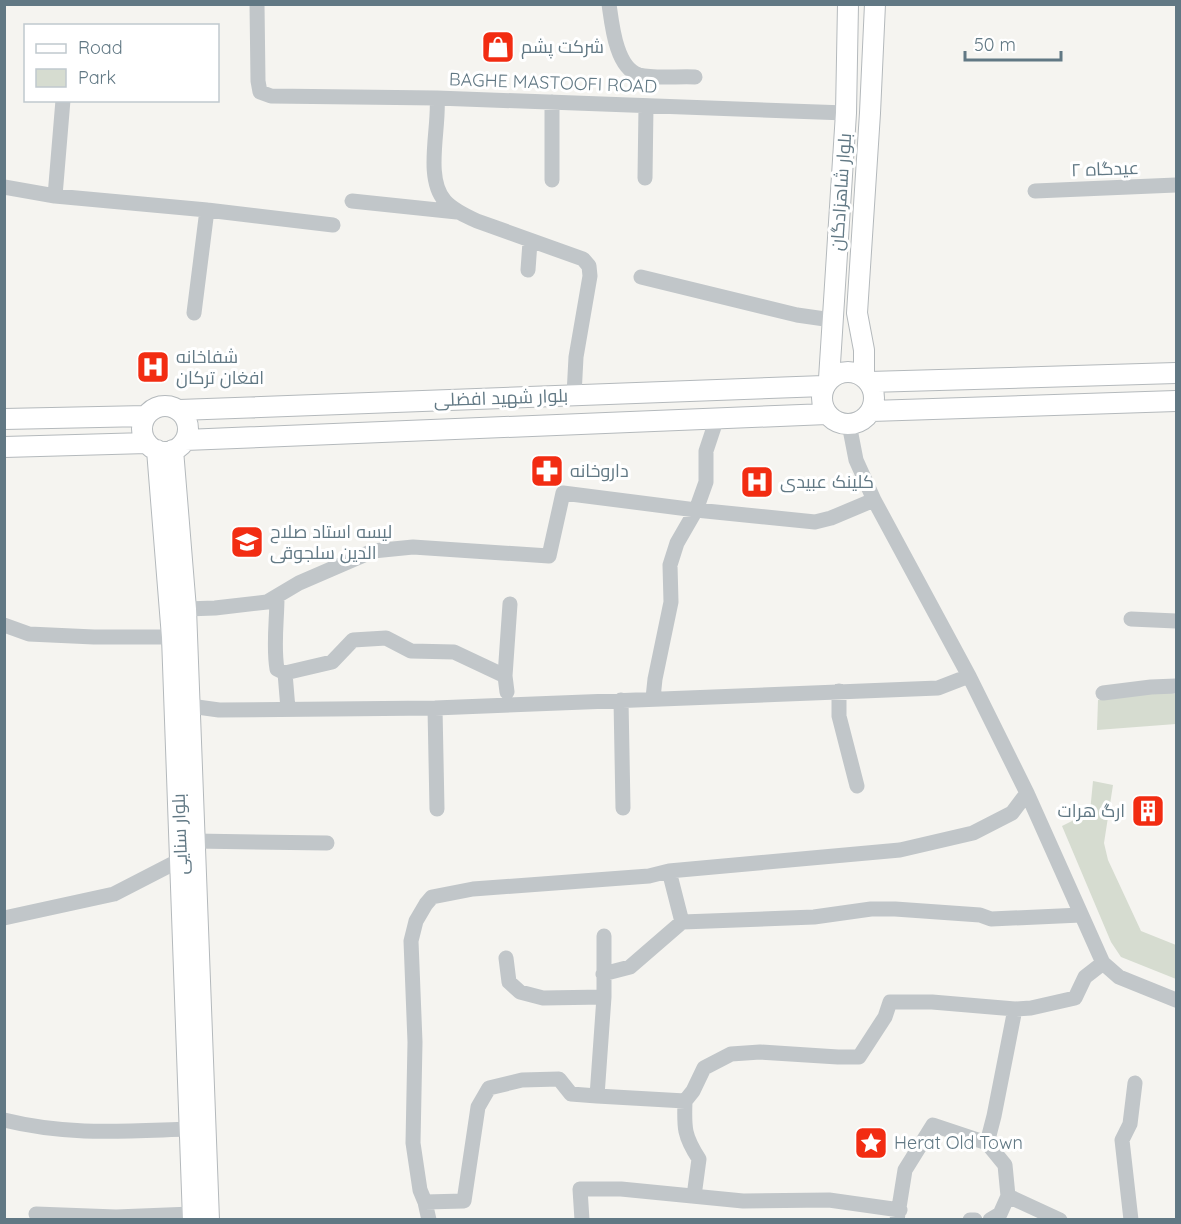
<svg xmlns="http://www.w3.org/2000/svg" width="1181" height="1224" viewBox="0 0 1181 1224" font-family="Quicksand,Cairo,sans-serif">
  <rect width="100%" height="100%" fill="#f5f4f0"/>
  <!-- green -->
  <path fill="#d6dcd0" d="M1155,689L1176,694V724L1097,730L1098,700Z
    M1093,781L1113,785L1104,843L1108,860L1141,931L1176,945V979L1121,957L1111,942L1062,826L1090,812Z"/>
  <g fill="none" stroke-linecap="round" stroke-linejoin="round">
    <defs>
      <path id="major" d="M822 398a26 26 0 1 1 52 0a26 26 0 1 1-52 0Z
        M864,377V350L857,313L870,113L875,4
        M829,379L846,113L848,4
        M869,382L1176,373
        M142 429a23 23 0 1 1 46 0a23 23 0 1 1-46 0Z
        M179,410L824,386
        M871,411L1176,401
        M4,419L146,416
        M185,440L827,414
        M4,447L147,443
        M157,450L172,637L193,1220
        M173,450L186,609L209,1220"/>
    </defs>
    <!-- major casing -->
    <use href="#major" stroke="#b4b9bc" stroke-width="22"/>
    <!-- minor -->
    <path stroke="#c1c6c9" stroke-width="15" d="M257,4L258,81L260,92L271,96L437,98L846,113
      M609,4C612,25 616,68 639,75C654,79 679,76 695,77
      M437,98C440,126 424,178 445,201C453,210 466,216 477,221L583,259L589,266L590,276L576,357L574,395
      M552,102V180
      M645,178L646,106
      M4,187L55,196L207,210L333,225
      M1035,191L1176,185
      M55,196L63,100
      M352,201L457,212
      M528,270L530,242
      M641,277L797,315L832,320
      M194,313L207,210
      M849,424L856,460L874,500L969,676L1027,793L1103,963L1119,977L1176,1000
      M277,597C277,620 273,646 277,669L285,673L288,709
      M186,609L215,608L267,602L299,583L373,551L413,547L549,556L563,493L696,510L815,522L831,518L874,500
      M1131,619L1176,621
      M4,625L29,634L94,637H172
      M285,673L332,662L353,640L386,638L411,651L454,652L505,676
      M839,691V716L857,786
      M507,692L505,676L510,604
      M1103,693L1151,687L1176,686
      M653,698L655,679L671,602L670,565L677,543L696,510L706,482V451L717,418
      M621,700L623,808
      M190,706L219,710L435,708L938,688L969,676
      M435,708L437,809
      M194,841L327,843
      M4,918L114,894L180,860
      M682,922L814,917L871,909H895L980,915L991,919L1081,915
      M604,936V997L597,1096L685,1101L693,1091L704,1068L731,1054L760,1052L838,1057H859L885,1017L890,1002H932L1015,1009L1031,1008L1075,998L1085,977L1103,963
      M506,958L509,982L520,992L543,998L604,997
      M603,974L630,967L682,922L669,871
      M685,1101C684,1128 684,1136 699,1159L694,1196
      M4,1120C69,1136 124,1131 189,1129
      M1008,1196L1060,1220
      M425,1202L464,1201L478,1107L489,1088L522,1080L559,1079L571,1094L597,1096
      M36,1214L116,1217L192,1214
      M429,1220L425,1202L420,1190L413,1143L415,1042L411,941L416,921L426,904L432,897L473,889L649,876L669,871L900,850L973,833L1012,813L1027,793
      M582,1220L580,1189H621L743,1201L829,1200L900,1210
      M897,1220L905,1170L933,1125L987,1143
      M970,1220H975
      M990,1220L1000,1214L1008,1196L1005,1165L987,1143L994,1116L1015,1009
      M1131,1220L1122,1140L1130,1124L1135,1083"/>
    <!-- major -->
    <use href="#major" stroke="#fff" stroke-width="20"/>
  </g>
  <!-- icons -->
  <defs>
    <symbol id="shop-square" viewBox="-11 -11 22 22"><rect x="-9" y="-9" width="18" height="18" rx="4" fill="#f22c12" stroke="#fff"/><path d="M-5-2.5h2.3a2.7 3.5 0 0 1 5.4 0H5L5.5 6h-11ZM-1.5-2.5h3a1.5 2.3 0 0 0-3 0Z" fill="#fff"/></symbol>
    <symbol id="hospital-square" viewBox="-11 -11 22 22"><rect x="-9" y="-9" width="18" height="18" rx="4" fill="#f22c12" stroke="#fff"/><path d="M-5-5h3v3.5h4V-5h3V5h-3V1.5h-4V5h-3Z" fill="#fff"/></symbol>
    <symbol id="pharmacy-square" viewBox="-11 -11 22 22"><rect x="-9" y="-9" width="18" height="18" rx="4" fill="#f22c12" stroke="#fff"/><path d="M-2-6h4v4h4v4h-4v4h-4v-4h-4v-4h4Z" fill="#fff"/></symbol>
    <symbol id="school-square" viewBox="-11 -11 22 22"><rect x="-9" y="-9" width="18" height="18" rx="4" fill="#f22c12" stroke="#fff"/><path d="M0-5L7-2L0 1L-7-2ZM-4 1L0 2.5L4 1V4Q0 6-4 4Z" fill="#fff"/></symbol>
    <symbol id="building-square" viewBox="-11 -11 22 22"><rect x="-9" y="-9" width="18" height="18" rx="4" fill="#f22c12" stroke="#fff"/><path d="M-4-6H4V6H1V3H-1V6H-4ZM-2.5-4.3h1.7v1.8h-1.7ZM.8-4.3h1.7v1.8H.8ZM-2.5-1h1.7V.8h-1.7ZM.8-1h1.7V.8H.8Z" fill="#fff"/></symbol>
    <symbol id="sight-square" viewBox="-11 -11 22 22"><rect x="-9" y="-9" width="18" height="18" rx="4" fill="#f22c12" stroke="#fff"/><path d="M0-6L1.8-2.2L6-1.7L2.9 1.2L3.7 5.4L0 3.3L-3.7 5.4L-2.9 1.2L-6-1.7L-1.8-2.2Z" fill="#fff"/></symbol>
  </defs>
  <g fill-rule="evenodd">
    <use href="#shop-square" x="479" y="28" width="38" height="38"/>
    <use href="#hospital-square" x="134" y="348" width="38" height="38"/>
    <use href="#pharmacy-square" x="528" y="452" width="38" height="38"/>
    <use href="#hospital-square" x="738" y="463" width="38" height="38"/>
    <use href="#school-square" x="228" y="523" width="38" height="38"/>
    <use href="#building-square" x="1129" y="792" width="38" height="38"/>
    <use href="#sight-square" x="852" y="1124" width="38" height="38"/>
  </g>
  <g text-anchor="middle" stroke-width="6" stroke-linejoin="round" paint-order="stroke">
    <!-- poi labels -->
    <g font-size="18" fill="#617884" stroke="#fff" text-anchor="start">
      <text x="521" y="53">شرکت پشم</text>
      <text x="176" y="363">شفاخانه<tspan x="176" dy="21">افغان ترکان</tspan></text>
      <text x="570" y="477">داروخانه</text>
      <text x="780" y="488">کلینک عبیدی</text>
      <text x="270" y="538">لیسه استاد صلاح<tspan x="270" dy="21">الدین سلجوقی</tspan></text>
      <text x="1125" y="817" text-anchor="end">ارگ هرات</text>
      <text x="894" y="1149">Herat Old Town</text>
    </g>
    <!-- street labels -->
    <g font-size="18" fill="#617884" stroke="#fff">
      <text transform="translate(553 83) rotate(2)" y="6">BAGHE MASTOOFI ROAD</text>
      <text transform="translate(1105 169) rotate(-2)" y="6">عیدگاه ۲</text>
      <text transform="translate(841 192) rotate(-86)" y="6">بلوار شاهزادگان</text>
      <text transform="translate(501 398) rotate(-2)" y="6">بلوار شهید افضلی</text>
      <text transform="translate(180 834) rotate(-92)" y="6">بلوار سنایی</text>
    </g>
  </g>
  <!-- border -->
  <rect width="1181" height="1224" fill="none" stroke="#617884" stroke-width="12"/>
  <!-- legend -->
  <rect x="24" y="24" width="195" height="78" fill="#ffffff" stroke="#c0c9ce" stroke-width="1.5"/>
  <rect x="36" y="44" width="30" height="9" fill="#ffffff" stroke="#c0c9ce" stroke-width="1.5"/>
  <text x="78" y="54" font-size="18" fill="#617884">Road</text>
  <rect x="36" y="69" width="30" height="18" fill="#d6dcd0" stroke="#c0c9ce" stroke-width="1.5"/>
  <text x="78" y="84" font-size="18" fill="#617884">Park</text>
  <!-- scale -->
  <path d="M965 51v9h96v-9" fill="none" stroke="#617884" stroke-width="3"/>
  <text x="974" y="51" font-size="18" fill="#617884" stroke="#ffffff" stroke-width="4.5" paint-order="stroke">50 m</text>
</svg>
